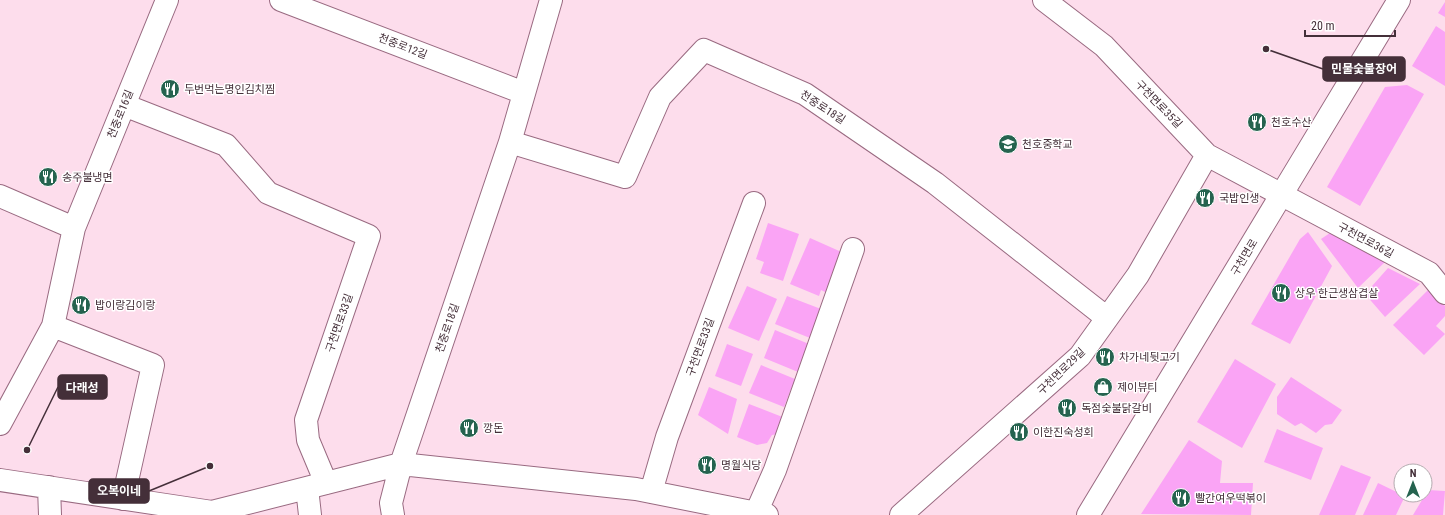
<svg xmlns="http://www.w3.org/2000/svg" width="1445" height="515" viewBox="0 0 1445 515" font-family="'Roboto Condensed','Noto Sans KR',sans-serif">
  <rect width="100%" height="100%" fill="#fdddec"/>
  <!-- building -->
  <path fill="#faa4f5" d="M1445,2V17L1438,13Z
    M1436,26L1445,32V86L1412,66Z
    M1407,85L1424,94L1360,206L1327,187L1385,87Z
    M768,223L799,234L783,281L760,273L764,262L756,259Z
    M1333,231L1385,262L1358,288L1321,239Z
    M1308,232L1332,266L1290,344L1251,324L1300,239Z
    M810,238L846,254L829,294L821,290L819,296L790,284Z
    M1388,268L1420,284L1385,317L1365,294Z
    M747,286L777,299L759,341L728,328Z
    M1428,290L1445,306V316L1436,326L1445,334L1424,355L1393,325Z
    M787,296L821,309L810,338L775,324Z
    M775,330L809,344L798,372L764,358Z
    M727,344L753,354L741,386L715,376Z
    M1235,359L1276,384L1242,448L1197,422Z
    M761,365L795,379L784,407L749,393Z
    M1291,377L1342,410L1332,424L1325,425L1316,433L1301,423L1295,426L1277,414V397Z
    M709,387L737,399L728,434L698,415Z
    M749,404L785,418L778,434L772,435L767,443L757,445L737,437Z
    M1277,429L1323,448L1311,480L1264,462Z
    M1189,440L1222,461L1220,483H1253L1251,515L1141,514Z
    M1341,465L1371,477L1355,515H1319Z
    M1378,483L1405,496L1396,515H1363Z
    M1428,490L1445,491L1443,515H1413Z"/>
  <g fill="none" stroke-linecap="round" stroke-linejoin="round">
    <defs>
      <path id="street" d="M281,0L524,93
        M1044,0L1104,46L1207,155L1429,273L1445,293
        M124,105L226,145L268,193L369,236L306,420L308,440L326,483
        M510,142L625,177L660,97L704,50L805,94L935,183L1107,318
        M0,196L74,228
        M53,326L153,365L123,499
        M0,424L53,326L74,228L167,0
        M0,480L212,512L401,464L636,489L767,515
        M49,487L50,515
        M307,488L310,515
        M651,492L667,437L754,203
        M756,513L775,470L853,249
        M393,515L391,503L401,464L510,142L551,0
        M901,515L1080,356L1138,275L1207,155"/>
      <path id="secondary" d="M1088,515L1399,0"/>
    </defs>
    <!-- street casing -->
    <use href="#street" stroke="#996a81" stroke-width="24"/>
    <!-- secondary casing -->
    <use href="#secondary" stroke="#996a81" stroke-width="24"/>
    <!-- street -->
    <use href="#street" stroke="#fff" stroke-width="22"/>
    <!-- secondary -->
    <use href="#secondary" stroke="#fff" stroke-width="22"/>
  </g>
  <!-- icons -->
  <defs>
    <symbol id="restaurant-disc" viewBox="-11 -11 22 22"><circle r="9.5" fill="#25634f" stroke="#fff"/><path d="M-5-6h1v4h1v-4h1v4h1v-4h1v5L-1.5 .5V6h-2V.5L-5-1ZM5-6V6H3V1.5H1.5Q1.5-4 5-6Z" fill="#fff"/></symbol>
    <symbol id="school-disc" viewBox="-11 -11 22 22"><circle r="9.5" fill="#25634f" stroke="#fff"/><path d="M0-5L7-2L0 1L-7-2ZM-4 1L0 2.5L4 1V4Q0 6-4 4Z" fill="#fff"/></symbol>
    <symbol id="shop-disc" viewBox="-11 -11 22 22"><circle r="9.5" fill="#25634f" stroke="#fff"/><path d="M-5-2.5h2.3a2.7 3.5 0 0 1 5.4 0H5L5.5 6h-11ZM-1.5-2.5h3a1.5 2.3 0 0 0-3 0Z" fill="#fff"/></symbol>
  </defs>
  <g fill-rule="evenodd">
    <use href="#restaurant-disc" x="159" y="78" width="22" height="22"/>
    <use href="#restaurant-disc" x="1246" y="111" width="22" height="22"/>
    <use href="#school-disc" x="997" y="133" width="22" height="22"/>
    <use href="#restaurant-disc" x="37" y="166" width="22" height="22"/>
    <use href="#restaurant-disc" x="1194" y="187" width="22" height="22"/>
    <use href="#restaurant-disc" x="1270" y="282" width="22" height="22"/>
    <use href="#restaurant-disc" x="70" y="294" width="22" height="22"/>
    <use href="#restaurant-disc" x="1094" y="346" width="22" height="22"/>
    <use href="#shop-disc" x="1092" y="376" width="22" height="22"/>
    <use href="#restaurant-disc" x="1056" y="397" width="22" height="22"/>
    <use href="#restaurant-disc" x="458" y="417" width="22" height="22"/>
    <use href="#restaurant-disc" x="1008" y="421" width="22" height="22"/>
    <use href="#restaurant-disc" x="696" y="454" width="22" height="22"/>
    <use href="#restaurant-disc" x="1170" y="487" width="22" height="22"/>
  </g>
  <g text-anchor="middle" stroke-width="3" stroke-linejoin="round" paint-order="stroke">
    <!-- street labels -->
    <g font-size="11" fill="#442f39" stroke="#fff">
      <text transform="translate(403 46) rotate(21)" y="4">천중로12길</text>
      <text transform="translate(1159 104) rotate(46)" y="4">구천면로35길</text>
      <text transform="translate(823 107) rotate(33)" y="4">천중로18길</text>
      <text transform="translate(120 114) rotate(-68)" y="4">천중로16길</text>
      <text transform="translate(1366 240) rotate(28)" y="4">구천면로36길</text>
      <text transform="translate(1244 257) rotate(-59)" y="4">구천면로</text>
      <text transform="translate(339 323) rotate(-71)" y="4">구천면로33길</text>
      <text transform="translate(447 328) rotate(-71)" y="4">천중로18길</text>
      <text transform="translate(700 347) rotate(-70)" y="4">구천면로33길</text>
      <text transform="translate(1061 371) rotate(-44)" y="4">구천면로29길</text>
    </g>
    <!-- poi labels -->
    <g font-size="11" fill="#442f39" stroke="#fff" text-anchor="start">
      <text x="184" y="93">두번먹는명인김치찜</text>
      <text x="1271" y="126">천호수산</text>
      <text x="1022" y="148">천호중학교</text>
      <text x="62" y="181">송주불냉면</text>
      <text x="1219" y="202">국밥인생</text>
      <text x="1295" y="297">상우 한근생삼겹살</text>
      <text x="95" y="309">밥이랑김이랑</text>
      <text x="1119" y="361">차가네뒷고기</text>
      <text x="1117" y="391">제이뷰티</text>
      <text x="1081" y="412">독점숯불닭갈비</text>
      <text x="483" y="432">깡돈</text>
      <text x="1033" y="436">이한진숙성회</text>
      <text x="721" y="469">명월식당</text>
      <text x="1195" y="502">빨간여우떡볶이</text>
    </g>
  </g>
  <!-- callouts -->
  <path fill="none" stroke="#442f39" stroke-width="1.5" d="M1266 49L1323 69M27 450L58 387M210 466L149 491"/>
  <g fill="#442f39" stroke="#fff" stroke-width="1.5">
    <circle cx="1266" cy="49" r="4"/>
    <circle cx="27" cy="450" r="4"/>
    <circle cx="210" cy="466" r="4"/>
  </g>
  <g fill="#442f39" stroke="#442f39" stroke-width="1.5">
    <rect x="1323" y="57" width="82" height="24" rx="4"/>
    <rect x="58" y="375" width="49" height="24" rx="4"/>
    <rect x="89" y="479" width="60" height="24" rx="4"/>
  </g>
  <g font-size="12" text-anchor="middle" font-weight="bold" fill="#fff">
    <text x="1364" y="73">민물숯불장어</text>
    <text x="82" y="392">다래성</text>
    <text x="119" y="495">오복이네</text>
  </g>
  <!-- north arrow -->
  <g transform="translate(1413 483)"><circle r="19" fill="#ffffff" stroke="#b4acb0"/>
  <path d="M0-3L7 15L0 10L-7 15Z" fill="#25634f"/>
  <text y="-6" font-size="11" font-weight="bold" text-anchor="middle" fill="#442f39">N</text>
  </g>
  <!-- scale -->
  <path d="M1305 30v6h90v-6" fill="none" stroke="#442f39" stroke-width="2"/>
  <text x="1311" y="30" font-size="12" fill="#442f39" stroke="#ffffff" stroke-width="3" paint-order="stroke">20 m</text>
</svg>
